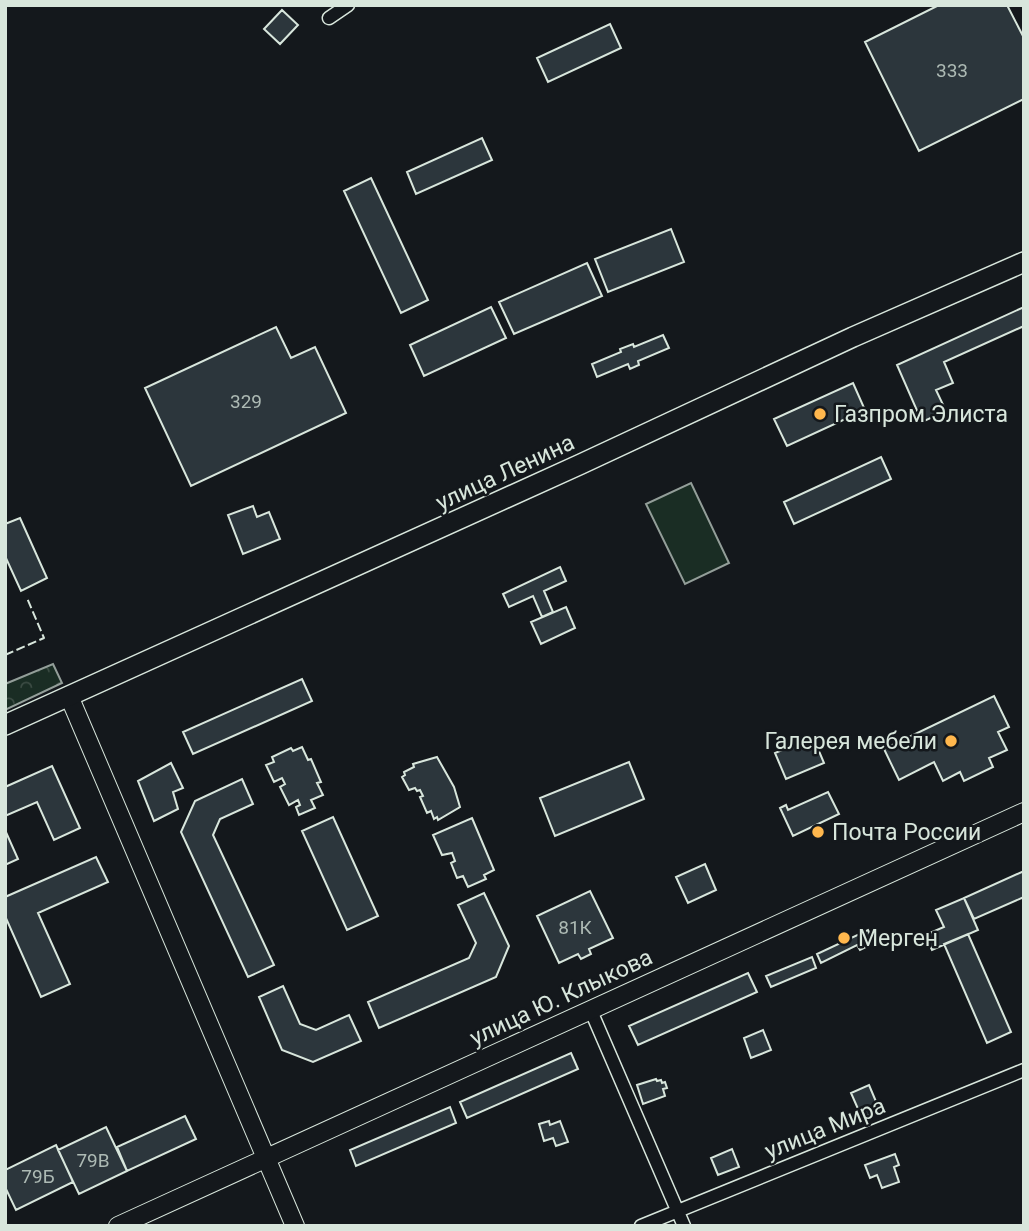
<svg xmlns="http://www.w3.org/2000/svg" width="1029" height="1231" viewBox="0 0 1029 1231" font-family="Roboto,sans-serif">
  <defs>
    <pattern id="forest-crowns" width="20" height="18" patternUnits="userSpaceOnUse" patternTransform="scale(1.75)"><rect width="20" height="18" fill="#1a2d24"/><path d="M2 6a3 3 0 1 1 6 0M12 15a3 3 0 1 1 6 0" fill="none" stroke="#3b4b43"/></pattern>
  </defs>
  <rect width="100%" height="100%" fill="#14181c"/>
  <!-- forest -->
  <path fill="url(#forest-crowns)" stroke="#939e99" stroke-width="2" d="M53,664L62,683L5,710V684Z"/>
  <!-- green -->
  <path fill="#1a2d24" stroke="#939e99" stroke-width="2" d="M691,483L729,563L685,584L646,504Z"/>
  <!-- building -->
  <path fill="#2c363c" stroke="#d8e6dc" stroke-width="2" d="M939,5H1007L1024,38V99L919,151L865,42Z
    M282,10L298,25L280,44L264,29Z
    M610,24L621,48L548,82L537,58Z
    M482,138L492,160L416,194L407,172Z
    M371,178L428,300L401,313L344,191Z
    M671,229L684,262L608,292L595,259Z
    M587,263L602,296L514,334L499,302Z
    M491,307L506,338L424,376L410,345Z
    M1024,307V326L944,362L953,383L936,390L946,411L922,422L897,365Z
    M276,327L291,358L315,347L346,413L191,486L145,388Z
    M663,335L669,348L638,361L639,365L630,369L628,364L597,377L592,364L621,352L620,349L633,344L634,347Z
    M853,383L865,410L787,446L774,419Z
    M881,457L891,479L794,524L784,502Z
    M253,506L257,517L269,512L280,539L243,554L228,515Z
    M20,518L47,578L21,591L5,556V524Z
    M560,567L566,581L544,591L553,612L542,617L533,596L509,607L503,594Z
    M566,607L575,628L541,644L531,622Z
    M302,679L312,701L193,754L183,732Z
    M994,696L1009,727L998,732L1007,750L989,758L993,767L964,781L960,772L943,781L934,762L899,780L884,749Z
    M813,737L824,763L786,779L775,753Z
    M302,747L308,760L311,759L321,782L317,783L323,795L311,800L315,808L299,815L296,807L300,805L298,800L289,805L280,787L285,784L282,778L274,782L266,765L274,762L272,757L291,748L293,751Z
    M437,757L454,787L460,807L438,820L437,817L434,819L431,811L427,813L420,797L423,796L420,790L417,791L415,788L409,790L402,777L405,775L404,772L414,767L413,764Z
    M629,762L644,799L555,836L540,798Z
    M171,763L183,788L173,792L178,809L154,821L138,781Z
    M52,766L80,828L54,840L37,802L5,816V787Z
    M242,779L253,804L220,819L213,835L274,965L248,977L181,832L195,801Z
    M828,792L839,814L793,836L780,808L786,805L788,810Z
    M333,817L378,916L347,930L302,831Z
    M472,818L494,870L484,875L486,879L468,887L463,876L457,878L451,863L455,861L452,853L442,855L433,835Z
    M5,830L18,859L5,865Z
    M96,857L108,882L38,913L70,984L41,997L5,916V897Z
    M705,864L716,890L688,903L676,877Z
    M1024,871V897L974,919L964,898Z
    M590,891L613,938L589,949L591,954L581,959L578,954L559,963L537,916Z
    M484,893L509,946L496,977L379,1028L368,1002L469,958L476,943L458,905Z
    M964,898L978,930L932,950L925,935L944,927L936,910Z
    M868,930L874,943L860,950L857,945L821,963L817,954Z
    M968,934L1011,1032L987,1043L944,944Z
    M812,957L816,968L771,987L766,976Z
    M748,973L757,992L638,1045L629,1026Z
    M283,986L300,1024L316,1030L349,1015L361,1041L313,1062L282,1050L259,997Z
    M763,1030L771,1050L751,1058L744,1038Z
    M571,1053L578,1069L467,1118L460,1102Z
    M656,1079L657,1081L661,1080L662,1083L665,1082L667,1088L663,1089L665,1096L643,1104L637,1085Z
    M869,1085L880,1111L862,1118L851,1093Z
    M450,1107L456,1123L356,1166L350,1150Z
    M185,1116L196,1139L127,1171L117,1147Z
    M549,1121L550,1125L560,1121L568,1142L556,1146L553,1138L544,1141L539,1124Z
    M106,1127L127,1171L79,1194L58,1150Z
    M56,1145L73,1182L16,1210L5,1187V1170Z
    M732,1149L739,1167L718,1175L711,1158Z
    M895,1154L899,1165L894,1167L899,1182L882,1188L877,1175L870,1178L865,1165Z"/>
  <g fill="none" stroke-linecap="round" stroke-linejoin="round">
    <defs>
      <path id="minor" d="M329,18L348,5
        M591,1011L684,1226
        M641,1226L1024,1070"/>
      <path id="secondary" d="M69,696L295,1226
        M118,1226L1024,812"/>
      <path id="primary" d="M5,725L581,464L853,337L1024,262"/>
    </defs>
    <!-- minor casing -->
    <use href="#minor" stroke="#d8e6dc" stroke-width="15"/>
    <!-- secondary casing -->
    <use href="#secondary" stroke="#d8e6dc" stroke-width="20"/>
    <!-- primary casing -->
    <use href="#primary" stroke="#d8e6dc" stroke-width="22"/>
    <!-- minor -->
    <use href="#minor" stroke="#14181c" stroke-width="12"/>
    <!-- secondary -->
    <use href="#secondary" stroke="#14181c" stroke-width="18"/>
    <!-- primary -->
    <use href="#primary" stroke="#14181c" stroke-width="19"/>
    <!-- fence -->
    <path stroke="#d8e6dc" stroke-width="2" stroke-dasharray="9 3.5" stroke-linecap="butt" d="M5,655L44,638L27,598"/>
  </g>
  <!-- markers -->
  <g fill="#ffb74d" stroke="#14181c" stroke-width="2.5">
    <circle cx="820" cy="414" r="7"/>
    <circle cx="951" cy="741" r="7"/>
    <circle cx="818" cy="832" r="7"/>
    <circle cx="844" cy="938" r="7"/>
  </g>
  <g text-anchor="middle" stroke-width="5" stroke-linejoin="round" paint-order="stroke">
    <!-- number labels -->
    <g font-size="19" fill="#adbab4">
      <text x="952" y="77">333</text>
      <text x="246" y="408">329</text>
      <text x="575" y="934">81К</text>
      <text x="93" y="1167">79В</text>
      <text x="38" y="1183">79Б</text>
    </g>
    <!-- poi labels -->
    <g font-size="23" fill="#d8e6dc" stroke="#14181c" text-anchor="start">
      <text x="834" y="422">Газпром Элиста</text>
      <text x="937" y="749" text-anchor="end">Галерея мебели</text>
      <text x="832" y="840">Почта России</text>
      <text x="858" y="946">Мерген</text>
    </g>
    <!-- street labels -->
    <g font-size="23" fill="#d8e6dc" stroke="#14181c">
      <text transform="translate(505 472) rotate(-25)" y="8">улица Ленина</text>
      <text transform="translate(561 997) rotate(-25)" y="8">улица Ю. Клыкова</text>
      <text transform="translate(825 1128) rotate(-22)" y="8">улица Мира</text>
    </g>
  </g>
  <!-- border -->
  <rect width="1029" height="1231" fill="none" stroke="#d8e6dc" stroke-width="14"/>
</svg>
